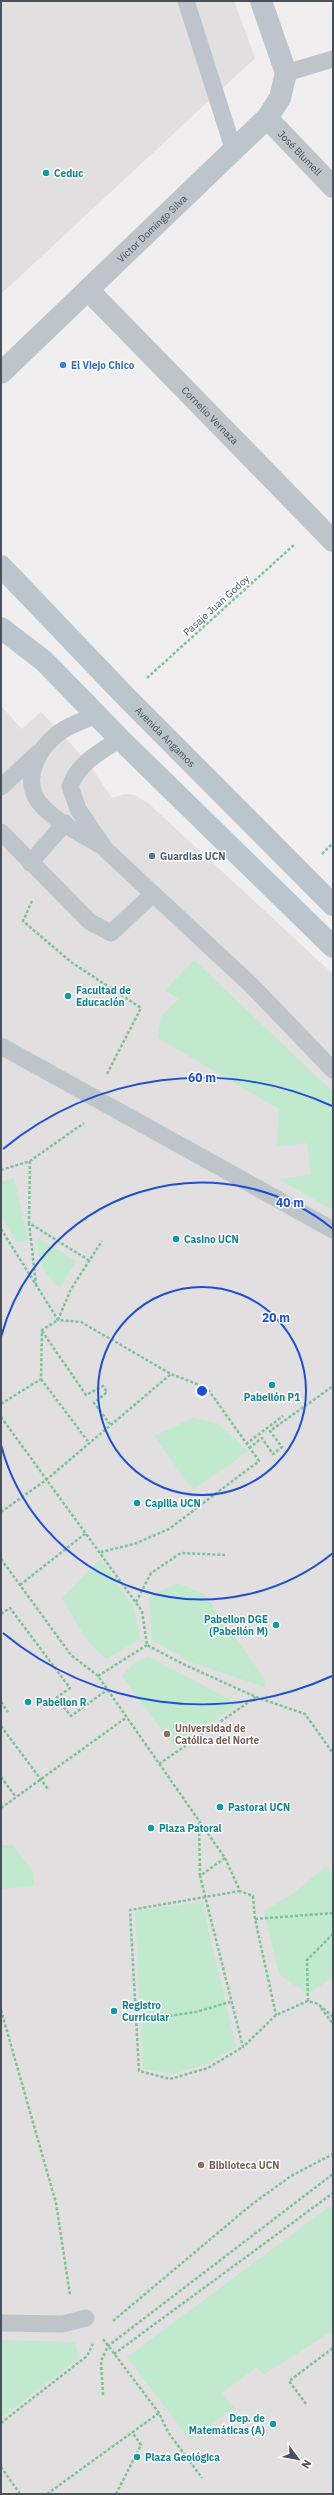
<svg xmlns="http://www.w3.org/2000/svg" width="334" height="2495" viewBox="0 0 334 2495" font-family="'IBM Plex Sans',sans-serif">
  <rect width="100%" height="100%" fill="#f0eeee"/>
  <!-- education -->
  <path fill="#e1dfdf" d="M1,1H234L255,58L1,294Z
    M1,706L22,729L41,712L87,761L112,798L124,794L135,795L149,804L333,974V2494H1Z"/>
  <!-- green -->
  <path fill="#c0e9ce" d="M194,960L333,1092V1210L278,1179L311,1175L307,1143L277,1146L279,1109L158,1038L161,1017L178,999L165,990Z
    M14,1178L28,1240L17,1243L1,1215V1182Z
    M38,1238L76,1261L60,1288C43,1273 37,1260 38,1238Z
    M193,1418L217,1423L248,1451L193,1490L154,1436Z
    M100,1559L134,1608L140,1639L106,1659L86,1639L62,1598Z
    M178,1583L205,1595L264,1678L265,1687L190,1662L152,1640L149,1596Z
    M148,1656L238,1704L174,1747L122,1676L135,1662Z
    M1,1845H12L33,1871L34,1886L1,1889Z
    M326,1866L333,1875V1977L308,1994L279,1974L264,1911L294,1893Z
    M202,1902L236,2047L206,2064L173,2074L143,2069L135,1911Z
    M333,2204V2334L329,2333L263,2375L257,2367L222,2393L234,2408L190,2440L127,2357Z
    M1,2340L75,2342L79,2358L1,2418Z"/>
  <g fill="none" stroke-linecap="round" stroke-linejoin="round">
    <!-- path -->
    <path stroke="#7cc39d" stroke-width="2.5" stroke-dasharray="3 2" stroke-linecap="butt" d="M147,678L295,544
      M322,854L333,843
      M32,901L23,921L71,962L141,1008L107,1074
      M30,1161L29,1223L90,1261
      M1,1170L30,1161L84,1123
      M29,1223L36,1284
      M1,1229L58,1320L81,1322L171,1374L207,1388L259,1461L169,1529L134,1544L101,1552
      M42,1331L86,1395L103,1386L107,1392L94,1403L110,1424
      M41,1379L90,1444
      M1,1404L41,1379L42,1330L58,1320L71,1289L102,1241
      M1,1417L142,1611L147,1645L183,1664L256,1697L305,1714L333,1753
      M246,1444L283,1416
      M249,1448L262,1438L273,1454L282,1447L270,1431L333,1386
      M1,1512L46,1480L171,1374
      M1,1559L71,1655L98,1676L225,1858L240,1891L253,1896L255,1919L276,2015
      M20,1585L86,1533
      M136,1602L151,1573L181,1553L225,1555
      M1,1614L10,1608L70,1688L56,1698L71,1716L107,1690
      M98,1676L147,1645
      M1,1702L8,1712
      M1,1726L48,1789
      M159,1764L256,1697
      M1,1777L16,1797
      M1,1808L127,1717
      M199,1823L200,1876
      M225,1858L200,1876L243,2047L276,2015L308,2001L318,2004L333,2017
      M240,1891L130,1910L139,2071L170,2079L208,2068L243,2047
      M255,1919L333,1913
      M308,2001L307,1960L333,1934
      M321,2008L333,2024
      M1,2010L56,2203L70,2295
      M135,2021L196,2012L230,2002
      M113,2321L251,2205L291,2176L333,2154
      M103,2339L159,2413L168,2432L202,2478
      M114,2354L333,2193
      M103,2395L101,2361L108,2346L333,2174
      M306,2404L289,2381L333,2348
      M1,2423L87,2356L93,2344
      M1,2467L20,2494
      M47,2494L159,2413
      M116,2494L141,2445L132,2432"/>
    <!-- service -->
    <path stroke="#bdc5cb" stroke-width="17" d="M186,1L234,151
      M286,73L333,59
      M96,715C84,720 70,725 60,732C39,747 22,777 38,801C52,820 80,833 100,845
      M120,739C99,752 79,763 70,786L78,809L105,849L251,985L333,1070
      M1,787L38,753
      M1,832L90,922L111,933L153,894
      M30,863L65,823
      M1,1046L333,1230
      M1,2323L63,2324L86,2318"/>
    <!-- minor -->
    <g stroke="#bdc5cb" stroke-width="22">
      <path id="s1" d="M267,118L333,187"/>
      <path id="s2" d="M88,290L333,541"/>
      <path id="s3" d="M1,373L267,118L280,98L286,73L261,1"/>
    </g>
    <!-- secondary -->
    <g stroke="#bbc5cd" stroke-width="22">
      <path id="s4" d="M1,566L126,697L333,905"/>
      <path d="M1,628L44,661L120,739L333,947"/>
    </g>
  </g>
  <!-- distance rings -->
  <g fill="none" stroke="#1d4ed8" stroke-width="2">
    <circle cx="202" cy="1391" r="104"/>
    <path d="M333 1553A208 208 0 0 1 1 1445M1 1337A208 208 0 0 1 333 1229"/>
    <path d="M332 1676A313 313 0 0 1 3 1633M3 1149A313 313 0 0 1 332 1106"/>
  </g>
  <!-- markers -->
  <g fill="#0f9aa8" stroke="#fff" stroke-width="1.5">
    <circle cx="46" cy="173" r="4"/>
    <circle cx="68" cy="996" r="4"/>
    <circle cx="176" cy="1239" r="4"/>
    <circle cx="272" cy="1385" r="4"/>
    <circle cx="137" cy="1503" r="4"/>
    <circle cx="276" cy="1625" r="4"/>
    <circle cx="28" cy="1702" r="4"/>
    <circle cx="220" cy="1807" r="4"/>
    <circle cx="151" cy="1828" r="4"/>
    <circle cx="114" cy="2011" r="4"/>
    <circle cx="273" cy="2424" r="4"/>
    <circle cx="137" cy="2457" r="4"/>
  </g>
  <circle fill="#3f7fe0" stroke="#fff" stroke-width="1.5" cx="63" cy="365" r="4"/>
  <circle fill="#5c6f8a" stroke="#fff" stroke-width="1.5" cx="152" cy="856" r="4"/>
  <g fill="#8d6e63" stroke="#fff" stroke-width="1.5">
    <circle cx="167" cy="1734" r="4"/>
    <circle cx="201" cy="2165" r="4"/>
  </g>
  <g text-anchor="middle" stroke-width="3" stroke-linejoin="round" paint-order="stroke">
    <!-- street labels -->
    <g font-size="10" fill="#485159" stroke="#fff">
      <text dy="4" stroke="none"><textPath href="#s1" startOffset="48">José Blumell</textPath></text>
      <text dy="4" stroke="none"><textPath href="#s3" startOffset="209">Víctor Domingo Silva</textPath></text>
      <text dy="4" stroke="none"><textPath href="#s2" startOffset="175">Cornelio Vernaza</textPath></text>
      <text transform="translate(216 605) rotate(-42)" y="4">Pasaje Juan Godoy</text>
      <text dy="4" stroke="none"><textPath href="#s4" startOffset="237">Avenida Angamos</textPath></text>
    </g>
    <!-- culture labels -->
    <g font-size="10" font-weight="bold" fill="#0d838f" stroke="#fff" text-anchor="start">
      <text x="54" y="177">Ceduc</text>
      <text x="76" y="994">Facultad de<tspan x="76" dy="12">Educación</tspan></text>
      <text x="184" y="1243">Casino UCN</text>
      <text x="272" y="1401" text-anchor="middle">Pabellón P1</text>
      <text x="145" y="1507">Capilla UCN</text>
      <text x="268" y="1623" text-anchor="end">Pabellon DGE<tspan x="268" dy="12">(Pabellón M)</tspan></text>
      <text x="36" y="1706">Pabellon R</text>
      <text x="228" y="1811">Pastoral UCN</text>
      <text x="159" y="1832">Plaza Patoral</text>
      <text x="122" y="2009">Registro<tspan x="122" dy="12">Curricular</tspan></text>
      <text x="265" y="2422" text-anchor="end">Dep. de<tspan x="265" dy="12">Matemáticas (A)</tspan></text>
      <text x="145" y="2461">Plaza Geológica</text>
    </g>
    <!-- shop labels -->
    <g font-size="10" font-weight="bold" fill="#366cbe" stroke="#fff" text-anchor="start">
      <text x="71" y="369">El Viejo Chico</text>
    </g>
    <!-- service labels -->
    <g font-size="10" font-weight="bold" fill="#4e5e75" stroke="#fff" text-anchor="start">
      <text x="160" y="860">Guardias UCN</text>
    </g>
    <!-- education labels -->
    <g font-size="10" font-weight="bold" fill="#785e54" stroke="#fff" text-anchor="start">
      <text x="175" y="1732">Universidad de<tspan x="175" dy="12">Católica del Norte</tspan></text>
      <text x="209" y="2169">Biblioteca UCN</text>
    </g>
  </g>
  <circle cx="202" cy="1391" r="6" fill="#1d4ed8" stroke="#fff" stroke-width="2"/>
  <g font-size="12" text-anchor="middle" font-weight="bold" fill="#1d4ed8" stroke="#fff" stroke-width="3" stroke-linejoin="round" paint-order="stroke">
    <text x="202" y="1082">60 m</text>
    <text x="290" y="1207">40 m</text>
    <text x="276" y="1322">20 m</text>
  </g>
  <!-- border -->
  <rect width="334" height="2495" fill="none" stroke="#485159" stroke-width="4"/>
  <!-- north arrow -->
  <g transform="translate(298 2459) rotate(122)" stroke="#ffffff" stroke-width="3" paint-order="stroke">
  <path d="M0-3L7 15L0 10L-7 15Z" fill="#485159"/>
  <text y="-6" font-size="11" font-weight="bold" text-anchor="middle" fill="#485159">N</text>
  </g>
</svg>
